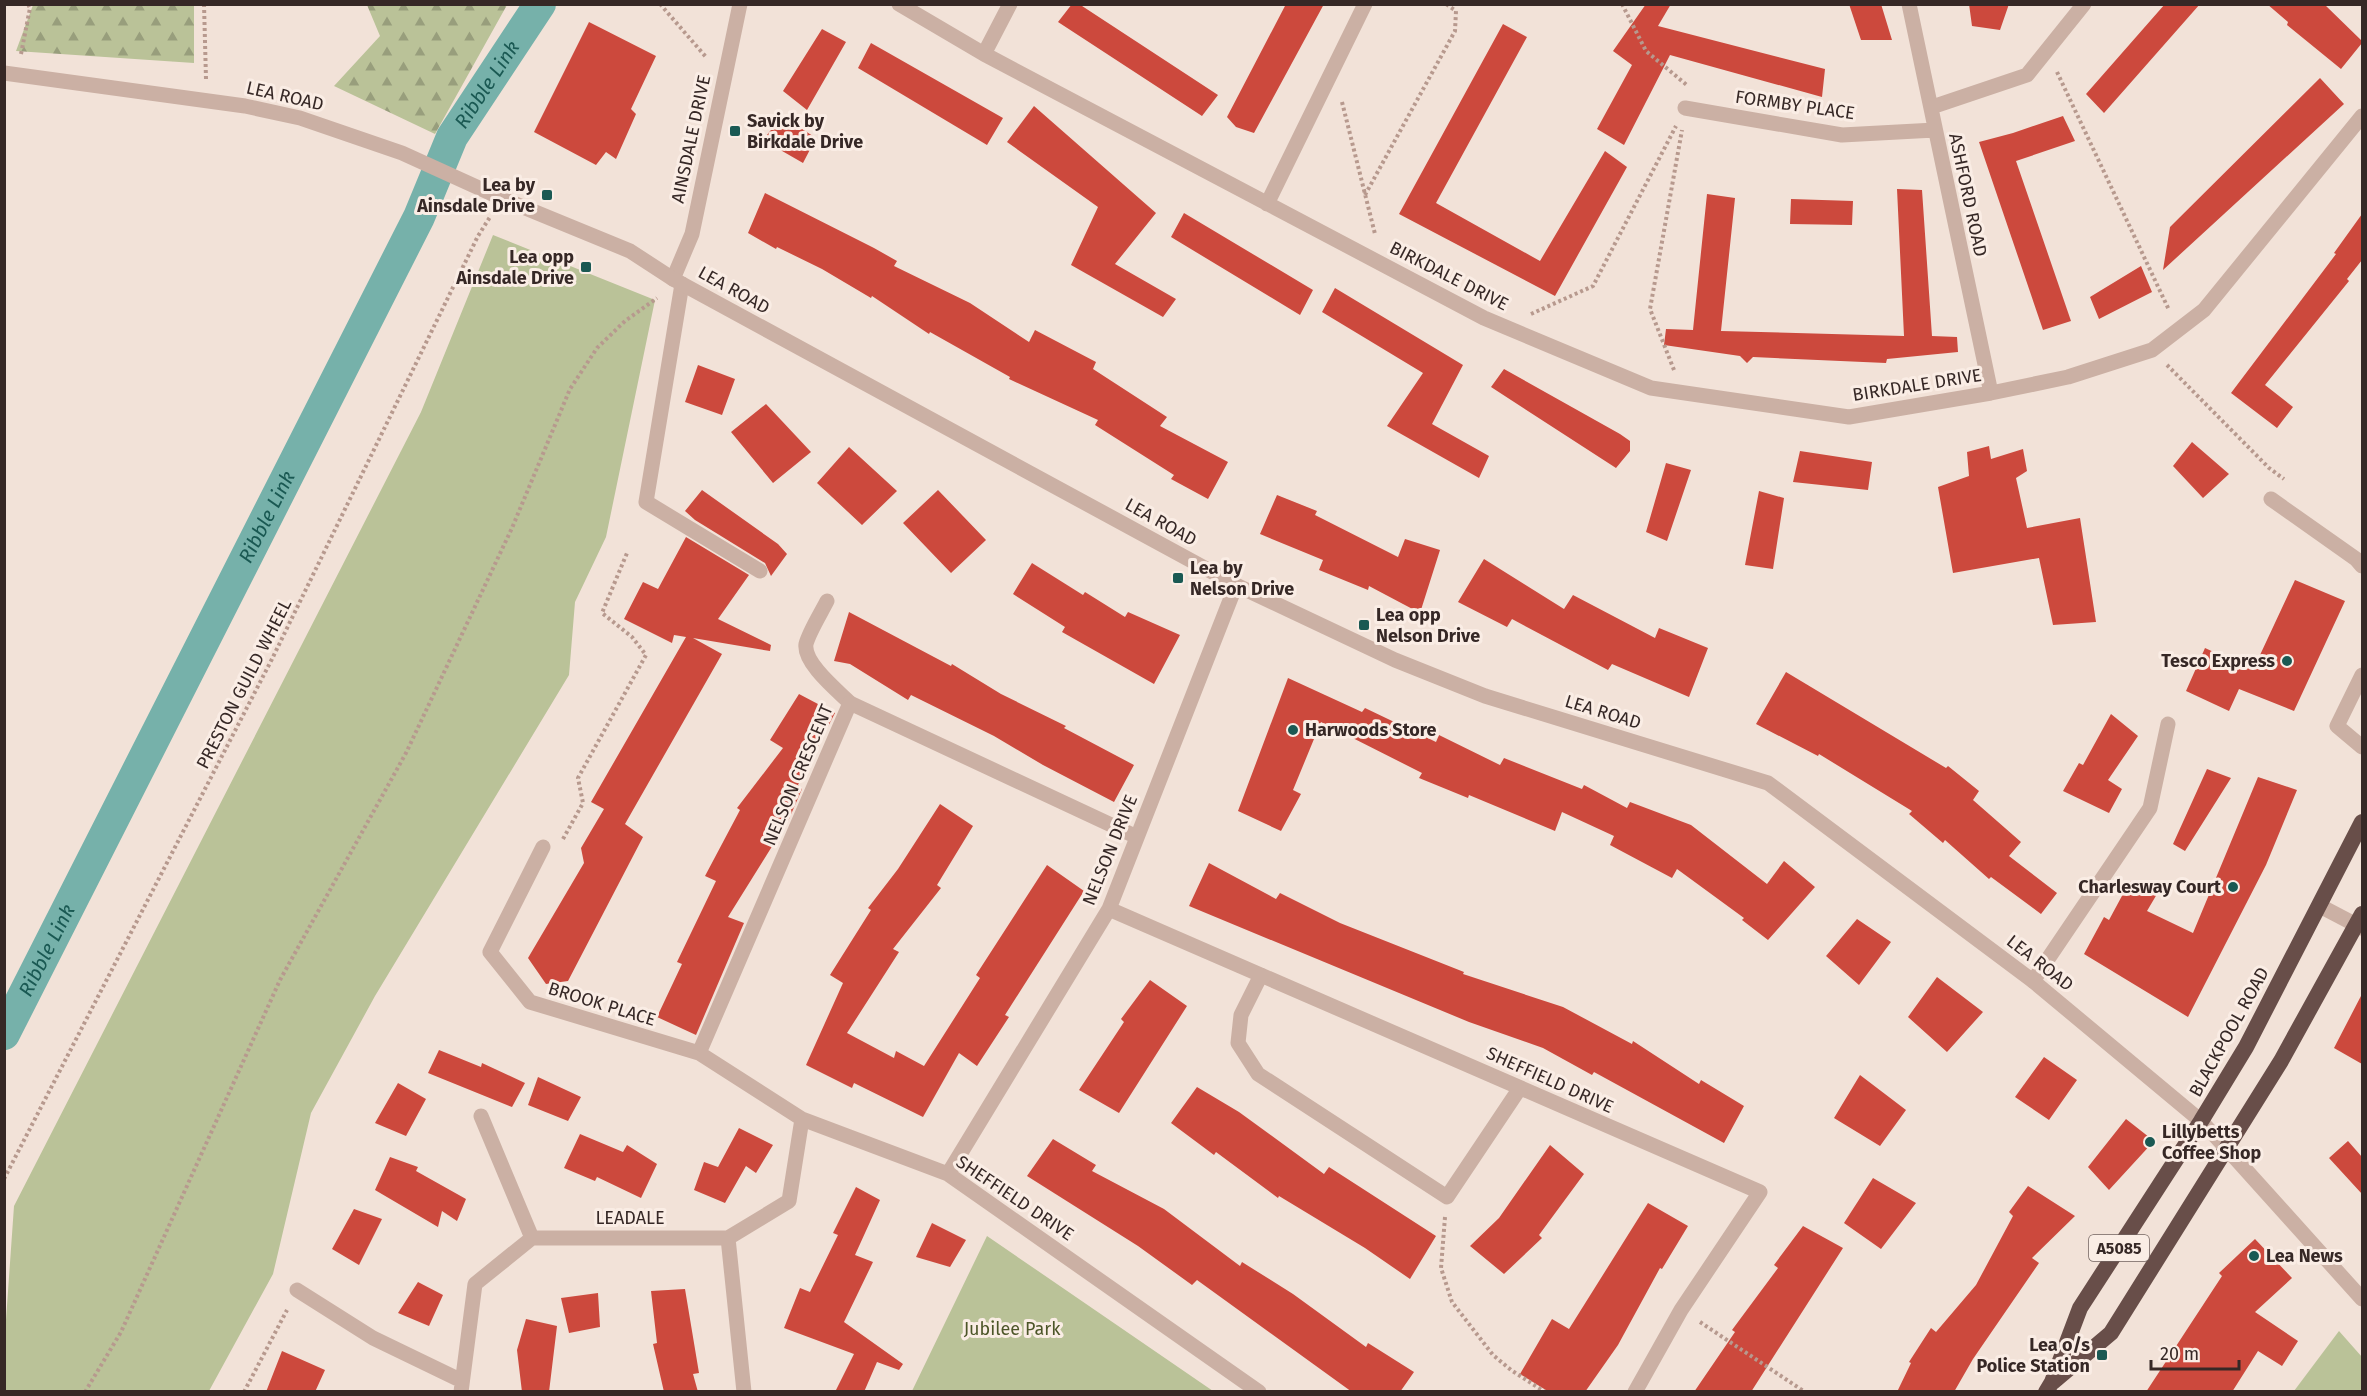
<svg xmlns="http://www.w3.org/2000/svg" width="2367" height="1396" viewBox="0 0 2367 1396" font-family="'Fira Sans',sans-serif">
  <defs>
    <pattern id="forest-firs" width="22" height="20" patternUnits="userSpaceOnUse" patternTransform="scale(1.5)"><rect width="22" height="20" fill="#bac298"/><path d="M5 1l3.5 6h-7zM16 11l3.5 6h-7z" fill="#989e7c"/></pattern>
  </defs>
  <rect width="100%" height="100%" fill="#f2e2d8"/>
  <!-- green -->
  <path fill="#bac298" d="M493,235L655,300L606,537L575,602L569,675L375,996L311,1113L273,1274L209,1391H5V1334L14,1206L421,412Z
    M987,1236L1213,1391H912Z
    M2339,1331L2362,1357V1391H2294Z"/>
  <!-- forest -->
  <path fill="url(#forest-firs)" d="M33,5H194V63L16,51Z
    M367,5H507L435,134L334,86L380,36Z"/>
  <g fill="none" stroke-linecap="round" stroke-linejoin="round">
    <!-- canal -->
    <path stroke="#76b1aa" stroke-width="32" id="s1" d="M4,1034L419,217L452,137L540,4"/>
  </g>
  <!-- building -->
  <path fill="#cc493d" d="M1072,4H1079L1218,95L1202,116L1058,22Z
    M1286,4H1324L1254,133L1236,127L1227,117Z
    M1646,4H1671L1658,26L1825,69L1822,97L1670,55L1624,145L1597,129L1632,65L1613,51Z
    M1849,4H1881L1892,40H1861Z
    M1969,4H2009L2000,30L1972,26Z
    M2165,4H2200L2104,113L2086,94Z
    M2267,4H2324L2362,41V43L2341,69L2287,25L2288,22Z
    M589,22L656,56L631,109L636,114L616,159L606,152L596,165L534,132Z
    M1503,24L1527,37L1436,203L1540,261L1605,151L1627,167L1555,296L1399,214Z
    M822,29L846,42L807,110L783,91Z
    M871,43L1003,118L987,145L858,68Z
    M2320,78L2344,104L2163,270L2170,227Z
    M1034,106L1156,213L1115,264L1176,299L1163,317L1071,265L1098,207L1007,142Z
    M782,116L816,138L803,163L763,140Z
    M2063,116L2075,141L2016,161L2071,321L2043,330L1979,142L2013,133Z
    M1897,189L1922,190L1932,336L1957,337L1958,352L1887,359L1886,363L1753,357L1747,363L1740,356L1664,345L1666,329L1693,330L1707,194L1735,198L1721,331L1904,336Z
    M765,193L874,248L897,261L894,266L970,303L1029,342L1035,330L1096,362L1093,369L1167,417L1160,426L1228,462L1208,499L1171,479L1174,475L1095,425L1098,420L1009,379L1010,377L930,332L929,334L872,296L871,298L822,269L777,247L776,249L748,233Z
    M1791,199L1853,201L1852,225L1790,224Z
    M1184,213L1313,290L1300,315L1171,237Z
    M2362,214V260L2347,279L2349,281L2265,385L2293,407L2277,428L2231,393L2336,254L2334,253Z
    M2141,266L2152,292L2099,319L2090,297Z
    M1335,288L1463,365L1432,424L1489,456L1479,478L1387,426L1423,373L1322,312Z
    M698,365L735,379L722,415L685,402Z
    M1504,369L1620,434L1630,441V451L1616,468L1491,387Z
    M766,404L811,452L773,483L731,432Z
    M2192,442L2229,474L2203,498L2173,466Z
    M1989,446L1991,459L2023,449L2027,471L2016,478L2027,528L2080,518L2096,622L2053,625L2039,558L1953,573L1938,487L1969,476L1967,452Z
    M849,447L897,491L862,525L817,483Z
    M1800,451L1872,462L1868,490L1793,482Z
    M1666,463L1691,470L1667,541L1646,532Z
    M702,490L778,544L787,554L771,576L765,563L695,520L685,511Z
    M938,490L986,540L951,573L903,523Z
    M1759,491L1784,498L1773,569L1745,565Z
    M1277,495L1317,511L1315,515L1398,557L1405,539L1440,550L1420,613L1369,586L1368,590L1319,570L1323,560L1260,534Z
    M686,537L749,575L718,619L771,645L770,651L693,638L722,654L625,824L643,837L568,981L546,984L528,958L584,863L581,848L604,809L591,802L686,637L674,635L672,643L624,619L643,582L658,589Z
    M1484,559L1564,609L1573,595L1655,638L1659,628L1708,648L1689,697L1612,664L1608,670L1512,619L1507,627L1458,602Z
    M1032,563L1083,595L1085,592L1125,617L1128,612L1180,635L1154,684L1062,632L1065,627L1013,594Z
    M2295,580L2345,601L2294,711L2239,689L2229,711L2186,691L2205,648L2253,670Z
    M849,612L951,666L952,664L1001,694L1066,726L1064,728L1134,765L1114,802L1043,765L994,736L911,695L908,700L850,664L834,661Z
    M1786,672L1946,768L1948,766L1979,791L1973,800L2021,842L2009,856L2057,893L2041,914L1991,877L1989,879L1945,840L1943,843L1909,814L1912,811L1819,754L1818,756L1756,724Z
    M1288,678L1362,712L1365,708L1436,742L1439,735L1500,765L1504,758L1582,789L1584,785L1627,808L1630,802L1691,825L1767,884L1784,861L1815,887L1768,940L1742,920L1744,918L1677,869L1672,878L1610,845L1614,836L1562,812L1555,831L1469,795L1468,798L1419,778L1422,773L1321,722L1293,790L1301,794L1281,831L1238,811Z
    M799,694L835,713L798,785L802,789L789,819L728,917L744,923L696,1035L657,1017L682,964L677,962L716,881L705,876L740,810L737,808L783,748L770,740Z
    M2111,714L2138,736L2108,780L2122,789L2109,813L2063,791L2079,763L2083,765Z
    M2207,769L2231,778L2185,851L2173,844Z
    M2258,777L2297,790L2266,865L2188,1017L2084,954L2104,917L2109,920L2130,881L2157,894L2147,911L2193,933Z
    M940,804L973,826L937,885L941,888L893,949L899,952L847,1033L894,1058L896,1051L924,1066L980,978L976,975L1047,865L1084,891L1005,1015L1009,1017L977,1066L959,1053L923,1117L854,1083L852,1088L806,1065L843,983L830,975L871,910L868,908L898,869Z
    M1209,863L1276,899L1280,893L1340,923L1464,972L1463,974L1563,1007L1632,1044L1633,1041L1699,1084L1701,1080L1744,1106L1724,1143L1594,1072L1592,1075L1543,1048L1469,1022L1189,906Z
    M1857,919L1891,942L1859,985L1826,956Z
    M1937,977L1983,1012L1947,1052L1908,1017Z
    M1150,980L1187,1006L1119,1113L1079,1090L1124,1022L1121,1019Z
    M2362,994V1064L2334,1048Z
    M439,1050L481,1067L482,1063L525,1083L512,1107L428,1073Z
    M2044,1057L2077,1080L2049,1120L2015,1097Z
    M1860,1075L1906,1110L1880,1146L1834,1118Z
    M538,1077L581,1097L568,1121L528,1105Z
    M398,1083L426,1099L406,1136L375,1123Z
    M1197,1087L1239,1112L1324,1174L1329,1167L1436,1236L1410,1279L1365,1248L1279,1196L1278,1198L1216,1152L1214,1155L1171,1123Z
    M2126,1119L2154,1141L2109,1190L2088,1167Z
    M739,1128L773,1145L756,1173L746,1166L725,1203L694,1190L704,1162L718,1167Z
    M580,1134L623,1152L627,1145L657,1164L641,1198L597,1177L595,1181L564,1168Z
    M1053,1139L1096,1165L1092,1171L1164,1209L1240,1266L1242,1262L1293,1294L1366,1347L1368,1343L1414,1372L1400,1392H1352L1197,1280L1192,1285L1138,1246L1027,1176Z
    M2348,1141L2362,1157V1194L2329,1158Z
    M1550,1145L1584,1174L1539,1235L1542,1238L1504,1274L1470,1246L1499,1218Z
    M390,1157L418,1167L416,1171L466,1199L457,1221L442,1211L438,1227L375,1190Z
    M1873,1178L1916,1203L1881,1249L1844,1223Z
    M2028,1186L2075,1216L2032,1258L2039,1263L1973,1359L1954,1392H1897L1911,1363L1909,1362L1931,1328L1936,1332L1976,1285L2013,1216L2009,1212Z
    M856,1187L880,1200L855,1255L873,1262L844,1322L903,1364L899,1370L877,1362L864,1392H835L854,1354L784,1328L800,1288L810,1292L838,1235L833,1233Z
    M1648,1203L1688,1226L1662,1269L1660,1268L1618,1345L1585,1392H1549L1520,1374L1552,1319L1569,1329Z
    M354,1209L382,1219L359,1265L332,1249Z
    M932,1223L966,1240L950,1267L916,1257Z
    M1803,1226L1843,1248L1751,1392H1694L1735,1332L1732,1330L1778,1268L1774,1265Z
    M2255,1239L2292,1278L2255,1312L2298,1341L2282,1366L2258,1351L2232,1392H2146L2222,1276L2219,1273Z
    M418,1282L443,1295L429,1326L398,1313Z
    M685,1289L699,1373L693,1374L698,1392H664L653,1344L657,1343L651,1291Z
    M598,1293L600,1327L569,1333L561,1298Z
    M526,1319L557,1326L549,1392H522L517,1350Z
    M282,1351L325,1370L315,1392H266Z"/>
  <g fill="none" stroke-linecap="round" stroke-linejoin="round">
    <!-- path -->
    <path stroke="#b7998e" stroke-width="4" stroke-dasharray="3 3" stroke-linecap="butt" d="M204,4L206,79
      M660,4L706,57
      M1622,4L1646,51L1688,86
      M21,54L30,8L28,4
      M2057,72L2169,310
      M1342,102L1375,234
      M1365,195L1455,31L1456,11L1446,4
      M1531,314L1593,286L1676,126
      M2167,365L2269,468L2284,479
      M1674,370L1650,309L1682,130
      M563,839L583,803L578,778L646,655L632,637L602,613L627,553
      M4,1179L272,659L478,236L490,217
      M1445,1217L1441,1268L1452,1302L1493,1355L1511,1370L1545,1392
      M1700,1322L1805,1392
      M85,1392L121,1332L280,980L406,753L512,528L570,389L597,348L625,321L657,298
      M244,1392L287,1310"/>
    <!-- service -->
    <path stroke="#cbb0a4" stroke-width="15" d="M682,284L646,502L760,571
      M2271,499L2356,559L2362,566
      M827,601C821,613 809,632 806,644C803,663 838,691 850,703
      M2362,675L2337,726L2362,747
      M2320,906L2362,928"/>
    <!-- minor -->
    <path stroke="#cbb0a4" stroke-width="15" d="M899,4L984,54L1484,318L1651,388L1849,417L1991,393L2068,377L2152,350L2204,310L2362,116
      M1909,4L1991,393
      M984,54L1010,4
      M1932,107L2027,75L2084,4
      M1685,108L1842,135L1935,130
      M1267,204L1365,4
      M673,279L692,234L740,4
      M543,847L490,952L530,1002L699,1053L802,1119L948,1174L1259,1392
      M1109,909L1760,1192L1681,1310L1635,1392
      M1261,975L1241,1015L1238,1043L1258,1074L1447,1197L1520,1088
      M2033,981L2150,808L2168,724
      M699,1053L850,703L1137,837
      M481,1116L532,1238
      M2227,1149L2362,1299
      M948,1174L1109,909L1236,585
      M728,1238L744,1392
      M297,1290L373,1338L462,1381
      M461,1392L475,1284L532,1238H728L789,1201L802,1119"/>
    <!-- tertiary -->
    <path stroke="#cbb0a4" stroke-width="15" d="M4,73L245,106L300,118L402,153L501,198L630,251L673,279L1236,585L1395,660L1485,696L1768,783L2033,981L2201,1121L2227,1149"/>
    <!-- trunk -->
    <path stroke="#684e49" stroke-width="16" d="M2053,1382L2111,1333L2281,1061L2362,914
      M2046,1392L2052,1382L2080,1308L2201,1121L2246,1047L2362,822"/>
  </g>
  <!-- markers -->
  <g fill="#1a5953" stroke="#faede5" stroke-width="2">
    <rect x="729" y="125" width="12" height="12" rx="3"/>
    <rect x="541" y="189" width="12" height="12" rx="3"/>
    <rect x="580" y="261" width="12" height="12" rx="3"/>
    <rect x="1172" y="572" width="12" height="12" rx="3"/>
    <rect x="1358" y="619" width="12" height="12" rx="3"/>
    <circle cx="2287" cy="661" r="6"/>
    <circle cx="1293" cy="730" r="6"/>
    <circle cx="2233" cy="887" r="6"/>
    <circle cx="2150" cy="1142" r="6"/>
    <circle cx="2254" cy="1256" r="6"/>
    <rect x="2096" y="1349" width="12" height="12" rx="3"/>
  </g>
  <g text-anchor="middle" stroke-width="6" stroke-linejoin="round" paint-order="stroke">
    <!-- shield labels -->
    <rect fill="#faede5" stroke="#71635f" stroke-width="1.5" x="2089" y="1235" width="60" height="26" rx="4.5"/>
    <g font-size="16" font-weight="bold" fill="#362826">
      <text x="2119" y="1254">A5085</text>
    </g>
    <!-- street labels -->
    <g font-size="18" fill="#362826" stroke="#faede5">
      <text transform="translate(285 96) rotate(13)" y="6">LEA ROAD</text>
      <text transform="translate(1795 105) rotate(8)" y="6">FORMBY PLACE</text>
      <text transform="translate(691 139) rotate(-78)" y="6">AINSDALE DRIVE</text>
      <text transform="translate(1968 195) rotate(78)" y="6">ASHFORD ROAD</text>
      <text transform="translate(1449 276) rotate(27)" y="6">BIRKDALE DRIVE</text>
      <text transform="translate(734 290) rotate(29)" y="6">LEA ROAD</text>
      <text transform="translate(1917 385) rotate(-9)" y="6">BIRKDALE DRIVE</text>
      <text transform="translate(1161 522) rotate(29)" y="6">LEA ROAD</text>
      <text transform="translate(244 684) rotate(-63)" y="6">PRESTON GUILD WHEEL</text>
      <text transform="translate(1603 712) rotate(17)" y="6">LEA ROAD</text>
      <text transform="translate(798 775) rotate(-67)" y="6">NELSON CRESCENT</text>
      <text transform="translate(1110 850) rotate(-68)" y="6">NELSON DRIVE</text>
      <text transform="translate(2040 963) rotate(38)" y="6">LEA ROAD</text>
      <text transform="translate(602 1004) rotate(17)" y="6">BROOK PLACE</text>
      <text transform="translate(2229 1032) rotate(-61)" y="6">BLACKPOOL ROAD</text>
      <text transform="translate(1550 1080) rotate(24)" y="6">SHEFFIELD DRIVE</text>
      <text transform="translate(1015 1198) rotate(34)" y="6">SHEFFIELD DRIVE</text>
      <text x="630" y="1224">LEADALE</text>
    </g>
    <!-- poi labels -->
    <g font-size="18" font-weight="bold" fill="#362826" stroke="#faede5" text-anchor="start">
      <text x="747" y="127">Savick by<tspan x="747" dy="21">Birkdale Drive</tspan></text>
      <text x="535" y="191" text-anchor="end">Lea by<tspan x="535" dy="21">Ainsdale Drive</tspan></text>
      <text x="574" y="263" text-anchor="end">Lea opp<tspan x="574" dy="21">Ainsdale Drive</tspan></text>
      <text x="1190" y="574">Lea by<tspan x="1190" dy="21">Nelson Drive</tspan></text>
      <text x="1376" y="621">Lea opp<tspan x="1376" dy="21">Nelson Drive</tspan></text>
      <text x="2275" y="667" text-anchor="end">Tesco Express</text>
      <text x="1305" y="736">Harwoods Store</text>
      <text x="2221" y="893" text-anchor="end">Charlesway Court</text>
      <text x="2162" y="1138">Lillybetts<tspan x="2162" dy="21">Coffee Shop</tspan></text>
      <text x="2266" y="1262">Lea News</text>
      <text x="2090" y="1351" text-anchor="end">Lea o/s<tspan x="2090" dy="21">Police Station</tspan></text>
    </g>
    <!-- park labels -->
    <g font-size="18" fill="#4c5528" stroke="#faede5">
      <text x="1012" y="1335">Jubilee Park</text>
    </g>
    <!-- water labels -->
    <g font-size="20" font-style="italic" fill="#1a5953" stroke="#faede5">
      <text dy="7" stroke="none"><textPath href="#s1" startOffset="1066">Ribble Link</textPath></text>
      <text dy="7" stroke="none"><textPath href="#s1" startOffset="580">Ribble Link</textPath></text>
      <text dy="7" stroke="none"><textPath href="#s1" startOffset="94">Ribble Link</textPath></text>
    </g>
  </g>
  <!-- border -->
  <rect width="2367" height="1396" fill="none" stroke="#362826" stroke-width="12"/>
  <!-- scale -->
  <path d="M2151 1360v9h88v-9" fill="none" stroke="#362826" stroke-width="3"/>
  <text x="2160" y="1360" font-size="18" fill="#362826" stroke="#faede5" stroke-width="4.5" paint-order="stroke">20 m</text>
</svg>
